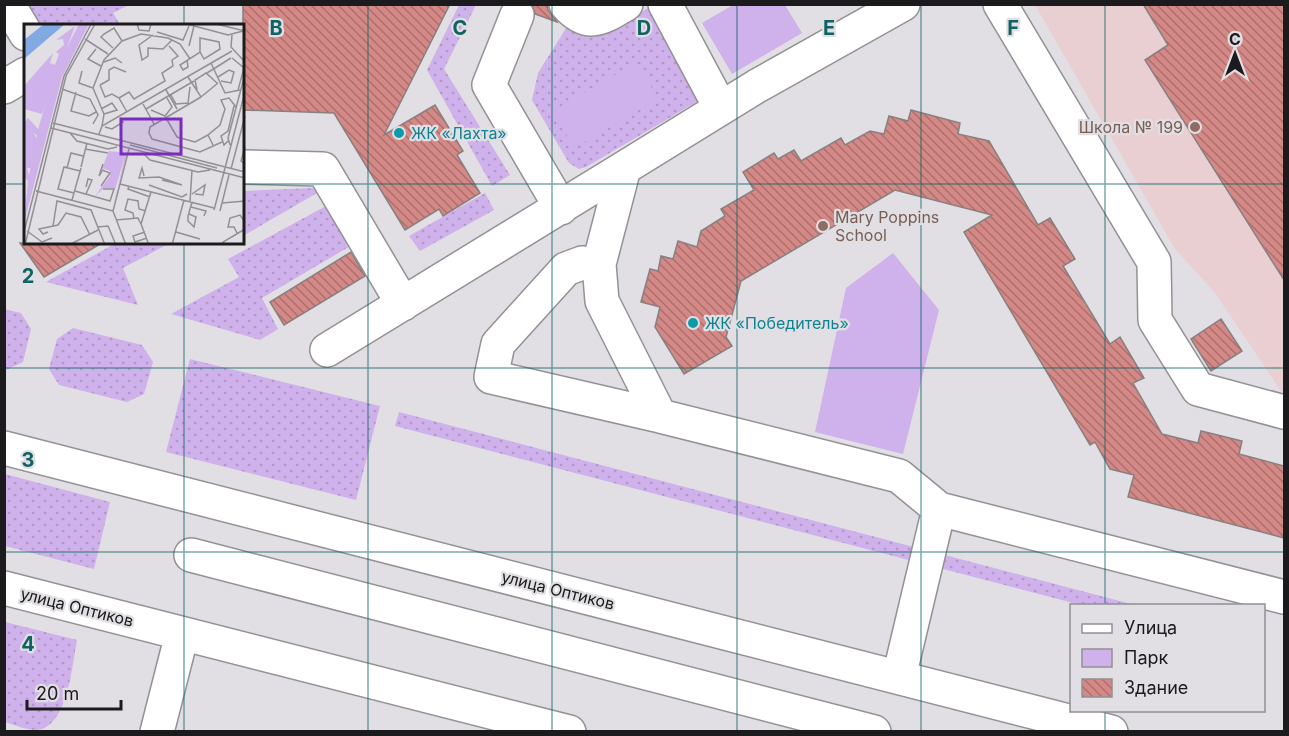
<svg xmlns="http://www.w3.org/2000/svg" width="1289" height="736" viewBox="0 0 1289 736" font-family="Inter,sans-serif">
  <defs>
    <pattern id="grass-dots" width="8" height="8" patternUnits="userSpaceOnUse" patternTransform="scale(1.5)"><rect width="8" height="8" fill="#cfb1eb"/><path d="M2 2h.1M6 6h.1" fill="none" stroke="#b198c9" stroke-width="1.8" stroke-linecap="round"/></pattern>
    <pattern id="building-back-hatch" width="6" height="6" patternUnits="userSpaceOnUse" patternTransform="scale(1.5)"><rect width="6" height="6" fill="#d58987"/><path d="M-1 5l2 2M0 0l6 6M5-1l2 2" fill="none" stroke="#ac6f6e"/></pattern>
  </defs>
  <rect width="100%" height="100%" fill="#e1dfe4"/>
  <!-- education -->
  <path fill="#e9cfd1" d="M1035,5H1284V392L1281,391L1215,293L1175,249Z"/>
  <!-- grass -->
  <path fill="url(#grass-dots)" d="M27,5H129L113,13L121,26L41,25Z
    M459,5H476L444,69L510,175L492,186L427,70Z
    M654,5L705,97L586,167L579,169L569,163L532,100L538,73L568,25L625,21Z
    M313,188L317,193L243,236V191Z
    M485,193L494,210L420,251L409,236Z
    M326,206L352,245L262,298L278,329L260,340L171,314L239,277L228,259Z
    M116,243H170L123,268L138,305L46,282Z
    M4,309L21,313L31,329L23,362L6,370Z
    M73,328L142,345L153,362L144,394L127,402L59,385L49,369L57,339Z
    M190,359L380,406L356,500L166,452Z
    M399,412L1135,605H1081L395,426Z
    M5,474L110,502L94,569L5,546Z
    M5,622L77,640C72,665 68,727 37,730C27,730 14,725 5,722Z"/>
  <!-- green -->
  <path fill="#cfb1eb" d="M733,5H785L802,33L732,74L702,23Z
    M637,62L658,99L574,148L553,111Z
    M893,253L939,310L903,454L815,432L846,288Z"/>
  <!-- building -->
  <path fill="url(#building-back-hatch)" stroke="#868080" stroke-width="1.5" d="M243,4H450L384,135L435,105L463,151L457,155L480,193L443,216L439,209L405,230L334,113L243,110Z
    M532,4H548V10L557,22L535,14Z
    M1143,4H1284V280L1145,60L1168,45Z
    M911,110L960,123L958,134L989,141L1038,225L1050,218L1075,259L1063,266L1110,344L1120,337L1144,378L1133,383L1162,434L1198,443L1201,431L1242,441L1239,454L1284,466V538L1128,497L1134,475L1110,469L1095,442L1090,445L964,232L992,215L895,190L741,281L726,337L732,346L684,374L655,327L660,307L641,302L650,269L658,271L661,256L673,259L678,241L697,247L701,231L725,216L721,209L754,190L743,172L774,153L778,159L794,150L801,161L841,138L845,145L870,131L884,134L889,116L908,121Z
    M20,243H102L44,277Z
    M351,252L365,276L284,325L270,302Z
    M1221,319L1242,351L1211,371L1191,339Z"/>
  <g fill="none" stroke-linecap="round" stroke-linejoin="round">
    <defs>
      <path id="minor" d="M8,4L26,34
        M566,4C588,29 602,18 626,4
        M665,4L720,107
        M903,4L757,86L624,168L599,264L602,301L660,416L899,476L939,509L1284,597
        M1000,4L1154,262L1155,320L1198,389L1284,412
        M517,15L489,85L561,208
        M4,87L26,74
        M243,167L323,169L403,304
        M599,264L582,263L566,269L498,344L491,377L660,416
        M327,350L624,168
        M4,448L1111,732
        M191,555L874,732
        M4,588L569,732
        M899,677L939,509
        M157,732L182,634"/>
    </defs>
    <!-- minor casing -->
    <use href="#minor" stroke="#949196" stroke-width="36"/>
    <!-- minor -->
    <use href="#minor" stroke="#fff" stroke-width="33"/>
  </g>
  <!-- grid -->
  <path fill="none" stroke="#116263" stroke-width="1.5" stroke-opacity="0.55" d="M184,4V26M368,4V732M552,4V732M737,4V732M921,4V732M1105,4V606M4,184H26M243,184H1284M184,243V732M4,368H1284M4,552H1284M1105,710V732"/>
  <!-- markers -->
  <g fill="#8d6e63" stroke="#e1dfe4" stroke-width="2">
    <circle cx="1195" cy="127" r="6"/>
    <circle cx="823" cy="226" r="6"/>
  </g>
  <g fill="#0f9aa8" stroke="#e1dfe4" stroke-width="2">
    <circle cx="399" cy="133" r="6"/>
    <circle cx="693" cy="323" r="6"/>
  </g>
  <g text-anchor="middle" stroke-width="4.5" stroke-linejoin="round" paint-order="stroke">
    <!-- education labels -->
    <g font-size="16" fill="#785e54" stroke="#e1dfe4" text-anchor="end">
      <text x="1183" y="133">Школа № 199</text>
      <text x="835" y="223" text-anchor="start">Mary Poppins<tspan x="835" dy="18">School</tspan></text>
    </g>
    <!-- culture labels -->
    <g font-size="16" fill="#0d838f" stroke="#e1dfe4" text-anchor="start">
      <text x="411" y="139">ЖК «Лахта»</text>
      <text x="705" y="329">ЖК «Победитель»</text>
    </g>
    <!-- street labels -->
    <g font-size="16" fill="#1b1a1c" stroke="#e1dfe4">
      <text transform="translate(558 590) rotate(14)" y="6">улица Оптиков</text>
      <text transform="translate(77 607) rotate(14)" y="6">улица Оптиков</text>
    </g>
  </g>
  <!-- overview -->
  <g transform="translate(24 24)">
    <rect width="220" height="220" fill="#e1dfe4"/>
    <path d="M85,127L103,129L89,183L101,133L91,165L80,164L71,172L86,152V147L78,144Z" fill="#cfb1eb"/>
    <path d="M51,2L18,90L0,85V62L29,29L26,39L31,41L35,30L32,28L40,21L39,15L32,16ZM4,94L16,107L14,113L9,108L14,117L7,144H3L5,151L0,154V99Z" fill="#cfb1eb"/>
    <path d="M55,0H65L38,53L0,199L4,157L0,153L5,151L15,102L32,45Z" fill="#cfb1eb"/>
    <path d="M20,0H41L0,35V16Z" fill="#81a9e2"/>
    <path fill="none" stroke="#929094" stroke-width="1.5" d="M113,0L115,6L125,7L127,0M163,0L204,11L219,7M192,0L221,7M133,8L159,16L165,2M129,11L115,21L118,36L124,32V24L139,25L148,16M208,11L207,23L221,38M61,15L84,30M165,22L170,2M89,24L77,13L80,10L90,4L98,17M72,25L64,35L77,42M208,34L220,44L214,66M163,36L164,43L159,46L156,41L176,28L180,35L196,25L195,18L176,14V28M80,38L91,34L98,39M187,39L201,69L216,66M58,47L55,59L69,64M183,49L207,34M164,53L177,73L194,59M194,53L205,46L210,48L207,59L197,57M76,61L81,73L88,70L95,74L103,88M76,61L85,56V46L90,43L102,48M38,65L66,75L74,91L69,100M142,66L153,85M173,66L171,56L182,49L193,59M52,68L47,87L65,92L72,88M147,71L152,80L164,79L166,63M177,73L126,103L125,109L128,115L176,128L198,118M95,74L105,68L110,75L141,57L138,49L149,42L148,36L154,32L145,22M119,80L130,100M77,85L88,79L93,86L80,90M122,85L170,57M127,86L141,92L148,83L143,74M142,94L153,113L171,118L184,111M29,99L221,148M78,102L80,90L69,64L80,36L98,17L117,10L144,14L156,20L166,35M81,103L88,105L99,98L96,94M27,104L221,154M46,109L53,117L84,125L93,123M75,110L78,102L208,27M204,117L200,121L197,112L204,107L210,82M106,121L193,144M189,121L184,111L196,101L201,85L197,76L205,74L212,83M206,121L204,114L221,50M221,123L217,137L221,140M61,125L84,129M119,129L126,136L174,148L186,146M57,143L63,119M43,144L47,129L59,132M207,145L221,92M78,147L75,152L79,140M120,152L118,144L115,154L135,153L158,161L138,156M96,160L190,184M125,161L158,173L163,170M77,162L86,149L78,146M105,162L104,165L126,173M12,167L89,187M51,167L86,177L90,165H79M50,169L34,165L40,143L56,147M62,170L68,156L64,155L62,163M168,170L181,161L179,171L171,170M48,176L57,144M166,178L168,146M198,179L221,177M167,183L182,187L180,192M190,186L221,68M89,187L105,125M89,187L102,221M196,187L205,151M165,190L172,193L170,203L164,197V192L168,178M110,195L109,189L101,186L104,175L114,177L115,185L122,187M92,196L114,194L117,200M29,202L33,177L67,186L81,221M73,203L84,202L92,221M3,207L18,218L28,214M0,208L40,52L67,0M24,208L19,210L15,205L34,201L42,189L57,193L66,211M121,208L109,212L111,218L123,214M152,208L176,215M213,209L210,203H204L206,194L216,191L221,198M1,221L42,52L71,0M45,221L74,206M125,221L117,200L127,168M148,221L160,176M200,221L199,218L221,205"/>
    <path fill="#7b2cbf" fill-opacity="0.15" stroke="#7b2cbf" stroke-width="3" d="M97,95H157V130H97Z"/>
    <rect width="220" height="220" fill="none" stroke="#1b1a1c" stroke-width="3"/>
  </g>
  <g font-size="20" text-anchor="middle" font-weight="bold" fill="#116263" stroke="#e1dfe4" stroke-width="4.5" stroke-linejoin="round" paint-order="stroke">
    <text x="276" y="35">B</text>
    <text x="460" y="35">C</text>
    <text x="644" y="35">D</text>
    <text x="829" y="35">E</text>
    <text x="1013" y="35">F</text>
    <text x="28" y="283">2</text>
    <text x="28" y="467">3</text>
    <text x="28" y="651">4</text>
  </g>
  <!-- border -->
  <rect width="1289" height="736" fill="none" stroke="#1b1a1c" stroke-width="12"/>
  <!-- legend -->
  <rect x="1070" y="604" width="195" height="108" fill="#e1dfe4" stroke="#929094" stroke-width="1.5"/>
  <rect x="1082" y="624" width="30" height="9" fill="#ffffff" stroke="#929094" stroke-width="1.5"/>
  <text x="1124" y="634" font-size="18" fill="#1b1a1c">Улица</text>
  <rect x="1082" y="649" width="30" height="18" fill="#cfb1eb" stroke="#929094" stroke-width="1.5"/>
  <text x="1124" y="664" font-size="18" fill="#1b1a1c">Парк</text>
  <rect x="1082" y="679" width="30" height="18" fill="url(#building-back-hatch)" stroke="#929094" stroke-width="1.5"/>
  <text x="1124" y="694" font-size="18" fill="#1b1a1c">Здание</text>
  <!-- north arrow -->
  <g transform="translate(1235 54)" stroke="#e1dfe4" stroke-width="4.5" paint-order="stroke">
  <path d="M0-4.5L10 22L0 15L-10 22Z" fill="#1b1a1c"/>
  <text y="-9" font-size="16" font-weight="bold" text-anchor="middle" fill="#1b1a1c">С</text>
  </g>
  <!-- scale -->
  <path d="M27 700v9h94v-9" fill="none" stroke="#1b1a1c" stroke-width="3"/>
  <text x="36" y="700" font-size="18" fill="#1b1a1c" stroke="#e1dfe4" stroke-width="4.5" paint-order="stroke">20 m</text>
</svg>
